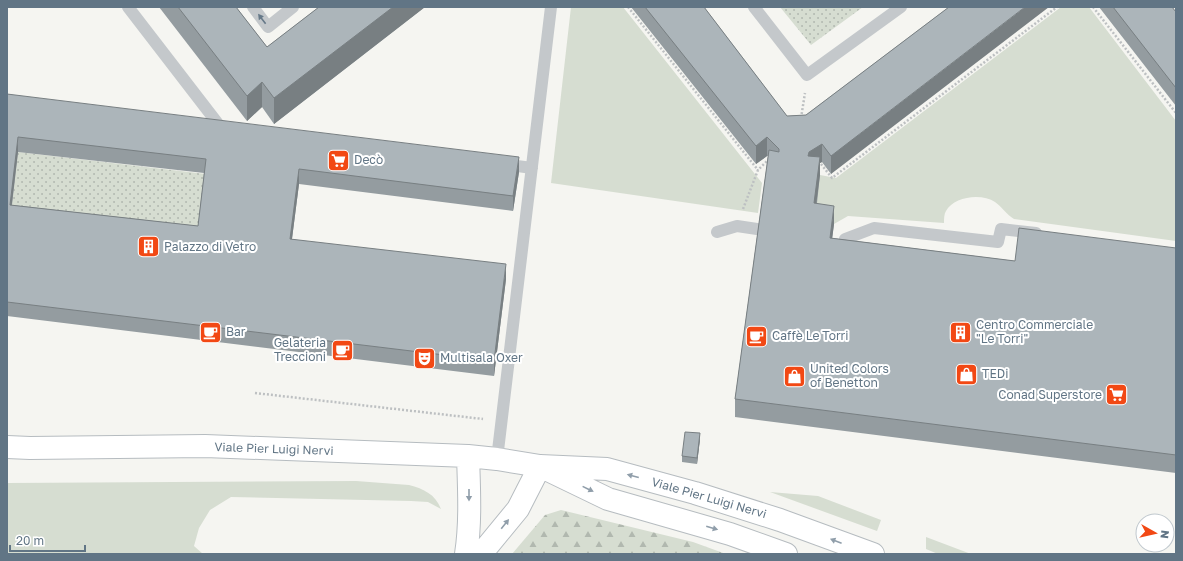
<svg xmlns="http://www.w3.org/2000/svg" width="1183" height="561" viewBox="0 0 1183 561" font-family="'Golos Text',sans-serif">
  <defs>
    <pattern id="forest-firs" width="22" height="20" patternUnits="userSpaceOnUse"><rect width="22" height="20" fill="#d6ddd1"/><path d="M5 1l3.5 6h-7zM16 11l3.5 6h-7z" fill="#b1b8af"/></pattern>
    <pattern id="park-dots" width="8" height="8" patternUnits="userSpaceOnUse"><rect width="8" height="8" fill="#d6ddd1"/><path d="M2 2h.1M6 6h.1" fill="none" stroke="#b1b8af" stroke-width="1.8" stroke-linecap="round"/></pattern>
  </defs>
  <rect width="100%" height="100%" fill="#f5f5f1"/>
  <!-- green -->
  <path fill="#d6ddd1" d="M571,7H623L762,183L758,213L551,183Z
    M1061,7H1089L1176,121V241L1014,219C1006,214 1002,207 995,202C982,193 954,196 946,211C944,214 944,219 944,223L848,216L834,224L814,221L820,175L836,178Z
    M356,481L409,485C424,489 435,494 441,509L428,502L411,501L231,497L210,510L199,528L194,546L203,554H7V483Z
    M770,492L818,496L881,520L877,531Z
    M926,537L971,554H938L926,549Z"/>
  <!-- forest -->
  <path fill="url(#forest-firs)" d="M561,510L693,542L726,554H512L545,515Z"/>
  <!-- park -->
  <path fill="url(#park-dots)" d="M780,7H863L811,45Z
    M18,152L206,174L198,241L10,219Z"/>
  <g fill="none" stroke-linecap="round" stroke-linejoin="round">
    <defs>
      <path id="secondary" d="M7,447L30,448L205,446L468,456L497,459L540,466L607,469L695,493L780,520L873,554
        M548,470L608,499L730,534L786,554
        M466,554C471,522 469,488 468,456
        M481,554L518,509L540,466"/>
    </defs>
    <!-- secondary casing -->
    <use href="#secondary" stroke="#b6bcc0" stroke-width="24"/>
    <!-- path -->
    <path stroke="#bdc0c2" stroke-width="2.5" stroke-dasharray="2 2" stroke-linecap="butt" d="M628,7L758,170
      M1093,7L1176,113
      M801,118L805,93
      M821,164L832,178L1057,7
      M743,209L758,170L769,159
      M255,393L483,419"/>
    <!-- lane -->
    <path stroke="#c4c8cb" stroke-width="12" d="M128,7L222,129
      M253,7L268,27L293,7
      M754,7L807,75L901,7
      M503,164L532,168
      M717,232L737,226L757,229
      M845,239L874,228L998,242L1001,229L1036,233
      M497,459L551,7"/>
    <!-- secondary -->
    <use href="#secondary" stroke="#fff" stroke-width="22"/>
  </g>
  <!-- wall -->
  <path fill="#949ca0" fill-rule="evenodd" d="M159,7H236L267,47L319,7H425L274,124L262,107L247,121Z
    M631,7H704L787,116L806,115L949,7L831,174L822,162L820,163V175L817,203L834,224L832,238L1015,261L1176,248V473L735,417V399L768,156H767L756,164Z
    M1099,7H1172L1176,12V106Z
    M7,94L519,172L513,211L299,184L292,239L506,279L494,376L7,316ZM18,152L204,173L198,226L12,205Z
    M700,439L697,464L682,462V456Z"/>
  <!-- shaded-wall -->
  <path fill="#787f82" d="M393,7H425L274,124V98Z
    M1025,7H1049L831,174V156Z
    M262,82V107L247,121V96Z
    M18,137V152L10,219V205Z
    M767,137V156L756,164V146Z
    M822,144V162L820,163V175L814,221L808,156L809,152Z
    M519,157V172L513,211V196Z
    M299,169V184L290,254V239Z
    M834,206V224L830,256V238Z
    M506,264V279L494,376V361Z
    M700,433V439L697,464V458Z"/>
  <!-- building -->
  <path fill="#acb5ba" stroke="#787f82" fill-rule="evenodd" d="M178,7H236L267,47L319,7H393L274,98L262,82L247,96Z
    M645,7H704L787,116L806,115L949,7H1025L831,156L822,144L809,152L808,156L820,157L814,203L834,206L830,238L1015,261L1019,228L1176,248V455L735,399L769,150L779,152V149L767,137L756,146Z
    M1113,7H1172L1176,12V88Z
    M7,94L519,157L513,196L299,169L290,239L506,264L494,361L7,302ZM18,137L206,159L198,226L10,205Z
    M685,432L700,433L697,458L682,456Z"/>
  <!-- one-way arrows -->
  <defs><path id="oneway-solid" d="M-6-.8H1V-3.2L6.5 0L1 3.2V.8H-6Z"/></defs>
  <use fill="#667988" href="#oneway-solid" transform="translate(262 19) rotate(-127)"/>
  <g fill="#909eaa">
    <use href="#oneway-solid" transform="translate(633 476) rotate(-165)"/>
    <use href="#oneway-solid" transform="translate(588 489) rotate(26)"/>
    <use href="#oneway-solid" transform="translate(469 495) rotate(90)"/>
    <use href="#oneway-solid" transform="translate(505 524) rotate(-51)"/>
    <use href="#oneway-solid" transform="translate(712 528) rotate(16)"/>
    <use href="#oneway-solid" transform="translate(836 541) rotate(-159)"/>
  </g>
  <!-- icons -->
  <defs>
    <symbol id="supermarket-square" viewBox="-11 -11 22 22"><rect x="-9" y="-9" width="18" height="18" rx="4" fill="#f24814" stroke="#fff"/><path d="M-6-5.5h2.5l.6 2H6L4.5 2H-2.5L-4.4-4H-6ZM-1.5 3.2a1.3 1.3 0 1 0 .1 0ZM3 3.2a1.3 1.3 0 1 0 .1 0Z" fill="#fff"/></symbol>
    <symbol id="building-square" viewBox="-11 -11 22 22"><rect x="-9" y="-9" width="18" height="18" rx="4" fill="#f24814" stroke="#fff"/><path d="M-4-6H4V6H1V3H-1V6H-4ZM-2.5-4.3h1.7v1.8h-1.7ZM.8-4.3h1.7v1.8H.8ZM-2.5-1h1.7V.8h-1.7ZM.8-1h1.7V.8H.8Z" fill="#fff"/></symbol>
    <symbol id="cafe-square" viewBox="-11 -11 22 22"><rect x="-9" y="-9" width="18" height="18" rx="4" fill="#f24814" stroke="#fff"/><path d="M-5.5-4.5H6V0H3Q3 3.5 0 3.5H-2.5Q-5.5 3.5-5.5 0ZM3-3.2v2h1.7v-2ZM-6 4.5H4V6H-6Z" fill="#fff"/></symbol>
    <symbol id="theatre-square" viewBox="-11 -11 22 22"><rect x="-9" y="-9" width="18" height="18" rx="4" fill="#f24814" stroke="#fff"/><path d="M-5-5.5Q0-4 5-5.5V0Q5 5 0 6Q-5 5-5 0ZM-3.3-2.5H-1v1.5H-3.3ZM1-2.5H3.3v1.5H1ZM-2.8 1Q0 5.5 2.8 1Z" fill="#fff"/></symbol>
    <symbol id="shop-square" viewBox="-11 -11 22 22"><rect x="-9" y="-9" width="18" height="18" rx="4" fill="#f24814" stroke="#fff"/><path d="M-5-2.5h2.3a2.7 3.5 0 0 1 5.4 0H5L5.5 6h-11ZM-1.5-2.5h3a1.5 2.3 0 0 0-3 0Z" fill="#fff"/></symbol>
  </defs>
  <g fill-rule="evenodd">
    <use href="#supermarket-square" x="326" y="148" width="25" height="25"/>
    <use href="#building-square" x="136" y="234" width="25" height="25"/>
    <use href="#cafe-square" x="198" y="320" width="25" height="25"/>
    <use href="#building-square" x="948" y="320" width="25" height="25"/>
    <use href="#cafe-square" x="744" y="324" width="25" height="25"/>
    <use href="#cafe-square" x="330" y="338" width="25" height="25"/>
    <use href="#theatre-square" x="412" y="346" width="25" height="25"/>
    <use href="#shop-square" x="954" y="362" width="25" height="25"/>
    <use href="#shop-square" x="782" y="364" width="25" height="25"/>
    <use href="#supermarket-square" x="1104" y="382" width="25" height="25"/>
  </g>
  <g text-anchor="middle" stroke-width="4" stroke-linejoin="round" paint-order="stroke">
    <!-- poi labels -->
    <g font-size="12" fill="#617585" stroke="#fff" text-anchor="start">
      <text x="354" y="164">Decò</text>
      <text x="164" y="251">Palazzo di Vetro</text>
      <text x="976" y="329">Centro Commerciale<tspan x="976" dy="14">"Le Torri"</tspan></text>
      <text x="226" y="336">Bar</text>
      <text x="772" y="340">Caffè Le Torri</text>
      <text x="326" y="347" text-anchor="end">Gelateria<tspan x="326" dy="14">Treccioni</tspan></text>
      <text x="440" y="362">Multisala Oxer</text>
      <text x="810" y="373">United Colors<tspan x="810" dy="14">of Benetton</tspan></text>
      <text x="982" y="378">TEDi</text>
      <text x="1102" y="399" text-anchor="end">Conad Superstore</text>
    </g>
    <!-- street labels -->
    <g font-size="12" fill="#617585" stroke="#fff">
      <text transform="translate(274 449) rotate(2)" y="4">Viale Pier Luigi Nervi</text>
      <text transform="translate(709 498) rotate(16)" y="4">Viale Pier Luigi Nervi</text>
    </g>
  </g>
  <!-- border -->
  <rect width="1183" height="561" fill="none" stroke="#617585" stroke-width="16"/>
  <!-- north arrow -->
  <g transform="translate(1155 533) rotate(98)"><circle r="19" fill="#ffffff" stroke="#c0c8ce"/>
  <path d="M0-3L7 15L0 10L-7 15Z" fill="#f24814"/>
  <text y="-6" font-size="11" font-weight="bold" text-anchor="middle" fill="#617585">N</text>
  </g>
  <!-- scale -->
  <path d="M10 545v6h75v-6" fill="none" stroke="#617585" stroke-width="2"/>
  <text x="16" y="545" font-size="12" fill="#617585" stroke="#ffffff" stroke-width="3" paint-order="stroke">20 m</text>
</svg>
